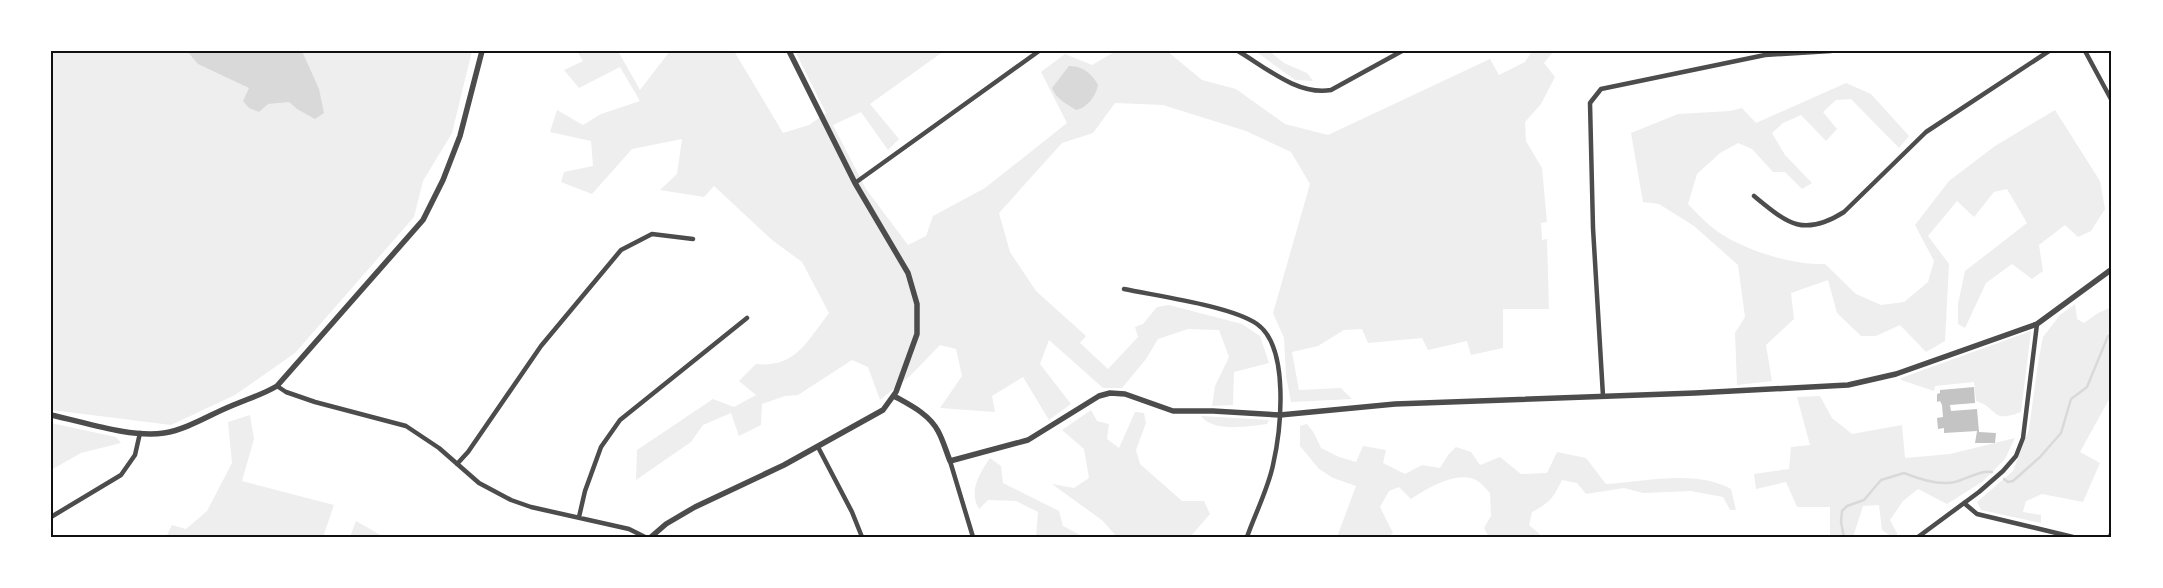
<svg xmlns="http://www.w3.org/2000/svg" width="2163" height="588" viewBox="0 0 2163 588" font-family="'Zilla Slab',serif">
  <rect width="100%" height="100%" fill="#fff"/>
  <!-- green -->
  <path fill="#eee" d="M51,51H472L452,133L423,181L414,217L295,353L235,395L171,425L51,410Z
    M577,51H618L640,90L670,51H734L783,133L809,125L826,113L795,51H944L870,104L899,139L888,150L861,112L833,125L866,189L908,245L926,236L933,216L985,188L1067,123L1041,72L1065,54L1092,65L1116,51H1167L1202,80L1236,89L1285,124L1328,135L1490,59L1499,75L1525,62L1532,51H1554L1544,63L1555,77L1541,104L1525,122L1526,141L1542,168L1547,222L1541,223L1542,240L1547,239L1549,309H1503V348L1471,355L1467,341L1428,350L1422,338L1368,343L1362,329L1344,330L1318,346L1292,352L1299,390L1341,388L1352,399L1291,402L1286,376L1284,338L1273,313L1310,184L1291,152L1246,131L1163,105L1115,103L1093,133L1062,143L999,213L1010,252L1036,291L1086,336L1080,343L1108,369L1138,337L1135,327L1143,324L1157,307L1169,305L1242,324L1260,336L1269,363L1234,372L1233,405L1212,406L1215,386L1229,357L1219,330L1188,329L1158,339L1146,359L1122,388H1103L1049,340L1040,364L1071,404L1049,420L1023,377L992,396L995,412L940,408L962,376L956,349L940,345L910,376L880,400L868,367L852,360L798,395L785,396L762,404L761,425L739,436L731,413L703,425L691,442L636,480L637,450L713,399L734,407L756,395L739,381L756,364C796,368 807,341 829,313L802,262L772,240L714,186L704,197L660,190L677,174L682,139L632,149L592,194L561,182L564,172L593,166L591,141L550,132L557,110L583,125L601,114L640,101L620,67L579,88L564,70L583,61Z
    M1255,51H1269L1284,63L1307,73L1313,81L1295,80Z
    M1846,83L1871,94L1909,136L1899,148L1851,99L1836,100L1823,112L1837,129L1826,141L1801,115L1783,123L1772,133L1785,155L1812,183L1802,189L1785,172H1773L1752,149L1738,143L1720,153L1697,174L1688,204C1696,212 1704,221 1713,228C1739,249 1791,265 1825,264L1856,294L1881,305L1904,302L1928,282L1934,261L1915,225L1949,181L1995,146L2055,110L2100,181L2105,209L2091,231L2078,237L2065,225L2039,245L2043,271L2032,279L2012,264L1986,283L1965,328L1958,324V304L1965,271L2027,223L2007,189L1994,192L1974,217L1957,201L1928,236L1949,264L1945,341L1926,352L1900,325L1876,336H1861L1837,313L1828,280L1791,293L1794,319L1766,345L1772,381L1737,385L1735,333L1745,317L1738,265L1694,226L1659,204L1643,202L1631,133L1678,114L1730,111L1742,108L1756,123Z
    M2075,304L2077,319L2084,323L2098,313L2112,307V394L2080,452L2100,463L2083,502L2042,494L2026,501L2023,512L2041,515V523L1981,510L1977,502L2013,471L2029,429L2038,363L2043,337L2060,315Z
    M2031,331L2021,412C1990,424 1999,408 1976,401L1974,382L1935,386L1934,391L1901,380V378Z
    M1820,396L1832,418L1852,434L1902,425L1905,458L1950,454L2015,438L2005,459L1982,482L1947,504L1918,489L1903,501L1890,520L1897,533V537H1892L1882,530L1879,505L1863,506L1853,537H1830V507H1797L1786,482L1756,489L1754,474L1789,469L1791,447L1810,445L1797,397Z
    M1091,410L1097,421L1109,424L1107,439L1119,448L1135,412L1144,413L1146,423L1136,450L1140,464L1182,501H1204L1210,514L1190,537H1110L1115,535L1103,521L1052,484L1074,488L1089,478L1084,449L1062,430Z
    M250,415L254,439L242,481L334,505L323,537H166L172,525L186,529L207,511L232,463L228,422Z
    M1201,416L1269,420L1267,424C1248,426 1214,433 1201,416Z
    M51,423L116,437L121,443L81,453L51,470Z
    M1307,424L1314,433L1321,448L1339,457L1356,462L1363,446L1386,450L1383,463L1405,474L1422,465L1440,468L1448,455L1456,447L1471,452L1480,465L1500,457L1521,474L1547,473L1557,452L1586,458L1606,484C1646,482 1694,469 1731,489L1736,510H1730L1723,497L1691,491L1643,493L1624,488L1586,494L1577,483L1562,480C1553,498 1551,502 1532,512L1529,525L1543,537H1489L1484,528L1491,516L1490,493C1487,490 1483,485 1479,482C1461,468 1427,488 1411,499L1399,487L1389,491L1380,507L1393,533L1387,537H1337L1356,486L1333,478L1319,469L1300,446V426Z
    M990,458L1001,466L1003,483L1059,511L1063,526L1084,537H1036L1038,512L1016,501L988,500L979,509C968,491 980,473 990,458Z
    M356,521L384,537H350Z"/>
  <!-- water -->
  <path fill="#d9d9d9" d="M187,51H302L319,89L324,113L315,119L297,109L289,102L268,104L259,112L249,108L243,101L249,88L198,64Z
    M1069,66C1081,65 1093,74 1098,85C1096,96 1087,108 1076,110C1068,105 1055,98 1052,88Z"/>
  <g fill="none" stroke-linecap="round" stroke-linejoin="round">
    <!-- stream -->
    <path stroke="#d9d9d9" stroke-width="2.5" d="M2004,479L2008,482L2013,481L2040,457L2061,433L2071,399L2087,387L2108,336L2112,334
      M1844,537L1841,522L1842,511L1847,506L1864,500L1881,480L1904,473C1919,479 1939,486 1955,482C1967,479 1980,470 1992,472"/>
  </g>
  <!-- building -->
  <path fill="#c4c4c4" d="M1974,387L1975,403L1950,405L1951,411L1977,409L1979,432L1996,433L1995,443H1975L1977,431L1944,433V428L1938,429L1937,418L1943,417L1942,405L1940,401L1937,402V394L1940,393V390Z"/>
  <g fill="none" stroke-linecap="round" stroke-linejoin="round">
    <!-- minor -->
    <path stroke="#4c4c4c" stroke-width="4.5" d="M1238,51C1265,67 1298,96 1331,90L1402,51
      M2085,51L2112,101
      M855,183L1039,51
      M1754,196C1787,223 1803,238 1844,212L1926,132L2049,51
      M1124,289C1157,296 1231,306 1257,324C1290,347 1281,430 1273,465C1268,489 1255,514 1247,537
      M277,386L286,392L315,402L406,426L439,448L479,483L511,500L531,507L629,529L645,537
      M1603,396L1593,228L1590,103L1601,89L1765,55L1831,51
      M818,447L852,512L862,537
      M950,461L973,537
      M457,464L468,452L541,346L621,250L652,234L693,239
      M1964,503L1977,514L2073,537
      M51,517L121,475L135,455L140,433
      M579,517L585,491L601,447L620,420L747,318
      M1918,537L1979,492L2003,471L2016,456L2023,438L2037,324
      M2110,537L2112,531"/>
    <!-- tertiary -->
    <path stroke="#4c4c4c" stroke-width="5.5" d="M894,396C910,405 929,414 938,431C943,440 946,451 950,461L1028,440L1099,396L1110,393L1125,394L1173,411H1213L1280,415L1395,404L1695,393L1848,385L1896,374L2037,324L2112,269
      M51,415C84,422 130,438 164,433C188,429 209,415 231,406C247,399 262,395 277,386L423,220L443,180L460,136L482,51
      M651,537L666,524L695,507L784,465L883,410L896,392L917,334V304L908,273L855,183L789,51"/>
  </g>
  <!-- border -->
  <rect width="2163" height="588" fill="none" stroke="#ffffff" stroke-width="105"/>
  <rect x="52" y="52" width="2058" height="484" fill="none" stroke="#111" stroke-width="2"/>
</svg>
